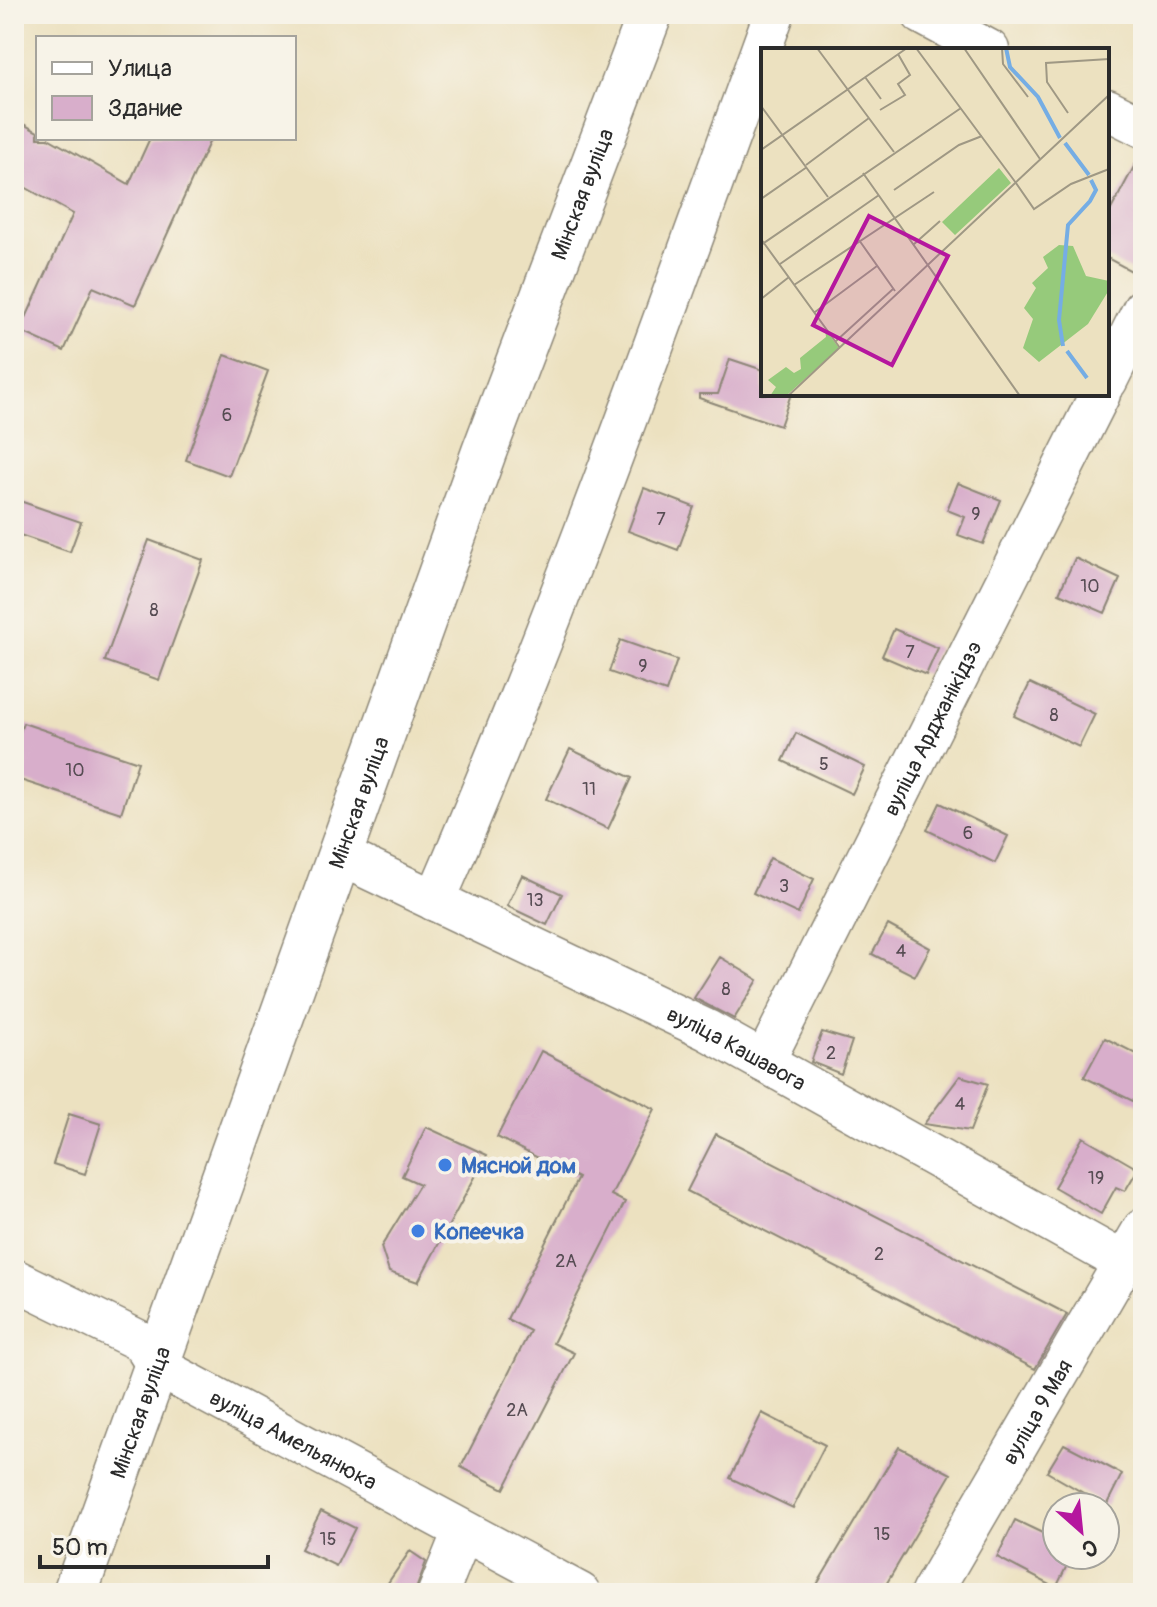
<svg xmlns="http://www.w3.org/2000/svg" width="1157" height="1607" viewBox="0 0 1157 1607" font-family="Pangolin,sans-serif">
  <rect width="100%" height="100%" fill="#f7f3e8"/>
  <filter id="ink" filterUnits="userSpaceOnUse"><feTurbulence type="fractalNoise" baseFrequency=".0125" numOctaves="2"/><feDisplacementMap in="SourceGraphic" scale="16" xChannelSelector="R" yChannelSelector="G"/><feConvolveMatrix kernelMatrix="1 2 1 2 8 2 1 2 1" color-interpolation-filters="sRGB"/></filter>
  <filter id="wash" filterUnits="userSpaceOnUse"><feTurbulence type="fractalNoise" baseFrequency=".006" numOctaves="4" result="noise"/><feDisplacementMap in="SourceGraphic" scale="32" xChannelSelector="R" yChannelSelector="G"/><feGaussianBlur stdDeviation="1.8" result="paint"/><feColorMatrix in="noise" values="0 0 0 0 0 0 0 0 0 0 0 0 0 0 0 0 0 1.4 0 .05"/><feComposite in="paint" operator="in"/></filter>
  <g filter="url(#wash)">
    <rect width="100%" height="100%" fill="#ece1c0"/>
    <g id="blocks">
      <!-- building -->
      <path fill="#d8aecb" d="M14,119L38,132V138H48L129,184L150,138H211L135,305L93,287L64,351L20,331L73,214L14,181Z
        M1143,150V258L1135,273L1107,258V217Z
        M225,355L268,371L229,476L186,460Z
        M730,359L763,370V394H791L780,426L699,398V394H718Z
        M958,483L1001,500L983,544L958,535L965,517L947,510Z
        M644,488L694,507L678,550L628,531Z
        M14,499L81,522L70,552L14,533Z
        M149,540L203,560L159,680L105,661Z
        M1075,558L1120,579L1105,613L1059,593Z
        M894,629L938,648L926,675L882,656Z
        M620,640L677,660L666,692L609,672Z
        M1030,683L1095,714L1079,747L1014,716Z
        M23,723L138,762L121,813L14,778V750Z
        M796,733L865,767L852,794L783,761Z
        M570,749L632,778L608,829L546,799Z
        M940,803L1008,836L995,863L927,830Z
        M770,858L814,879L798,914L753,893Z
        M522,875L562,894L547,925L507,906Z
        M888,925L930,948L915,976L872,954Z
        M720,957L758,980L734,1019L694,998Z
        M822,1032L852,1041L841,1074L811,1062Z
        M1105,1038L1143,1057V1106L1084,1077Z
        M541,1051L655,1109L611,1195L625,1202L553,1343L574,1353L504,1489L461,1467L530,1331L507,1319L578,1178L497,1137Z
        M960,1076L988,1084L970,1131L924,1124Z
        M69,1114L101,1124L85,1174L53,1164Z
        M426,1127L487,1155L418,1282L389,1272L381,1247L420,1184L402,1176Z
        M716,1134L1067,1314L1035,1369L687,1191Z
        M1083,1137L1138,1169L1125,1191L1116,1187L1101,1214L1054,1187Z
        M762,1413L825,1445L793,1508L730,1478Z
        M1064,1444L1122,1474L1106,1506L1047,1472Z
        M899,1447L951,1474L881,1593H812Z
        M321,1511L355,1528L336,1566L301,1549Z
        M1015,1520L1057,1540V1555H1072L1056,1588L997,1557Z
        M410,1551L426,1562L416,1589L413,1593H381Z"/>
    </g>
  </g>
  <g filter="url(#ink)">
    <use href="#blocks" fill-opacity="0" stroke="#8c8676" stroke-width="2"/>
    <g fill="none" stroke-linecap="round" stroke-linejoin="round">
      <defs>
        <g id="minor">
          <path d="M922,14L989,50"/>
          <path d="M1107,109L1143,127"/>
          <path d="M1107,381L1143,309"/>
          <path id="s1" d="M339,855L707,1030L1125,1263"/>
          <path d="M435,901C561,610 666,312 774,14"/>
          <path id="s2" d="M764,1062L1100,394"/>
          <path id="s3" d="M14,1279L142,1342L157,1366L580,1593"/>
          <path d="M438,1593L463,1531"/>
          <path id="s4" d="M931,1593L1143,1229"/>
        </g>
        <g id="major">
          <path id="s5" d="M75,1593L484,452L650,14"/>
        </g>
      </defs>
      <!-- minor casing -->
      <use href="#minor" stroke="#8c8676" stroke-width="43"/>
      <!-- major casing -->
      <use href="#major" stroke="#8c8676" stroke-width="47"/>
      <!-- minor -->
      <use href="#minor" stroke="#fff" stroke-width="40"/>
      <!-- major -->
      <use href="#major" stroke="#fff" stroke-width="44"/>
    </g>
  </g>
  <!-- markers -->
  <g fill="#3f7fe0" stroke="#f7f3e8" stroke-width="3">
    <circle cx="445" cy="1165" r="8"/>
    <circle cx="418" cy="1231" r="8"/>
  </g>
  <g text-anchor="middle" stroke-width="8" stroke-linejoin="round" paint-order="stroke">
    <!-- number labels -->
    <g font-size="18" fill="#564c53">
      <text x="227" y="421">6</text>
      <text x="976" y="520">9</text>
      <text x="661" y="525">7</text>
      <text x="1090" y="592">10</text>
      <text x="154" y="616">8</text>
      <text x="910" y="658">7</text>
      <text x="643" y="672">9</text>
      <text x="1054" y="721">8</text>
      <text x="824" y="770">5</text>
      <text x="75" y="776">10</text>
      <text x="589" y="795">11</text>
      <text x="968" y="839">6</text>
      <text x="784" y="892">3</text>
      <text x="535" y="906">13</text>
      <text x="901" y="957">4</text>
      <text x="726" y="995">8</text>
      <text x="831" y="1059">2</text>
      <text x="960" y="1110">4</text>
      <text x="1096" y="1184">19</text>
      <text x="879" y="1260">2</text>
      <text x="566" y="1267">2А</text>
      <text x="517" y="1416">2А</text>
      <text x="882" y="1540">15</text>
      <text x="328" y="1545">15</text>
    </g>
    <!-- street labels -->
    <g font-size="22" fill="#2b2b2b" stroke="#f7f3e8">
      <text dy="8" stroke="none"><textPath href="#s5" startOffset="1488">Мінская вуліца</textPath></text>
      <text dy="8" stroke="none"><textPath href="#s2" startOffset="374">вуліца Арджанікідзэ</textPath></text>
      <text dy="8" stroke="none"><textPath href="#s5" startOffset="840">Мінская вуліца</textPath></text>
      <text dy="8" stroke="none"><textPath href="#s1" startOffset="442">вуліца Кашавога</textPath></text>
      <text dy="8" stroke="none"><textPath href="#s4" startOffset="210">вуліца 9 Мая</textPath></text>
      <text dy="8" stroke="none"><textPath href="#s5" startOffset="192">Мінская вуліца</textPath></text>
      <text dy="8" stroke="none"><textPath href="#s3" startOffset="326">вуліца Амельянюка</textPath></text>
    </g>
    <!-- shop labels -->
    <g font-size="22" font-weight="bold" fill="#366cbe" stroke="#f7f3e8" text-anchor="start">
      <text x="461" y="1173">Мясной дом</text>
      <text x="434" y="1239">Копеечка</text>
    </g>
  </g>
  <!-- overview -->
  <g transform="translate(761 48)">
    <rect width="348" height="348" fill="#ece1c0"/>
    <path d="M238,120L250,135L194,187L181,174ZM298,197L312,198L325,228L348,233V242L327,276L278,314L262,300L272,271L263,260L275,240L271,235L287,220L282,209ZM64,281L78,300L25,348H9L15,339L7,332L25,319L33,325L40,321L39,310L65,289Z" fill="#96ca7b"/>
    <path fill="none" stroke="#75ade4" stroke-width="4" d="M245,0L249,19L277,49L299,90M304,95L328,127M302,298L298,272L307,177L329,153L335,142L330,132M306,303L326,330"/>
    <path fill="none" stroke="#9f9884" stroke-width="2" d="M56,0L133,104M155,0L255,135M203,0L279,111M241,0L242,16L267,49M104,29L120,51M0,58L67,149M119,62L144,47L137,36L149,27L137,6M307,65L286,34L285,15L348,11M0,102L146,0M45,117L108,70M102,125L259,348M255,135L273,161L310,136L348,121M133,142L198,97L221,88M0,151L46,119M0,191L79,300M98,192L134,243M0,197L200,60M152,197L179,173M19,216L118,147M33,237L173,144M0,251L28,229M54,264L116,218M75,293L132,241M27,348L348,47"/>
    <path fill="#b5179e" fill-opacity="0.15" stroke="#b5179e" stroke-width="4" d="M108,168L187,208L131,317L52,277Z"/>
    <rect width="348" height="348" fill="none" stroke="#2b2b2b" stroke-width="4"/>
  </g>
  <!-- margin -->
  <rect width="1157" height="1607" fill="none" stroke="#f7f3e8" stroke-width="48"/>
  <!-- legend -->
  <rect x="36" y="36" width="260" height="104" fill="#f7f3e8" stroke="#a5a39c" stroke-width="2"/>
  <rect x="52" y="62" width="40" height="12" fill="#ffffff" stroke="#a5a39c" stroke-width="2"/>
  <text x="108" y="76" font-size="24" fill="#2b2b2b">Улица</text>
  <rect x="52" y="96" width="40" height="24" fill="#d8aecb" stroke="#a5a39c" stroke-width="2"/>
  <text x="108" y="116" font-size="24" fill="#2b2b2b">Здание</text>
  <!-- north arrow -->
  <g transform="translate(1081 1531) rotate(153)"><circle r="38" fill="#f7f3e8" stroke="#a5a39c" stroke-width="2"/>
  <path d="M0-6L14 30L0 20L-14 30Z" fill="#b5179e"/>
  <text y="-12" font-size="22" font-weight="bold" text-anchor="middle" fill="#2b2b2b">С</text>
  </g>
  <!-- scale -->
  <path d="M40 1555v12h228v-12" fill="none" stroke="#2b2b2b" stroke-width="4"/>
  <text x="52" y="1555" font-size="24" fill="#2b2b2b" stroke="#f7f3e8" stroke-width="6" paint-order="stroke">50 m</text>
</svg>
